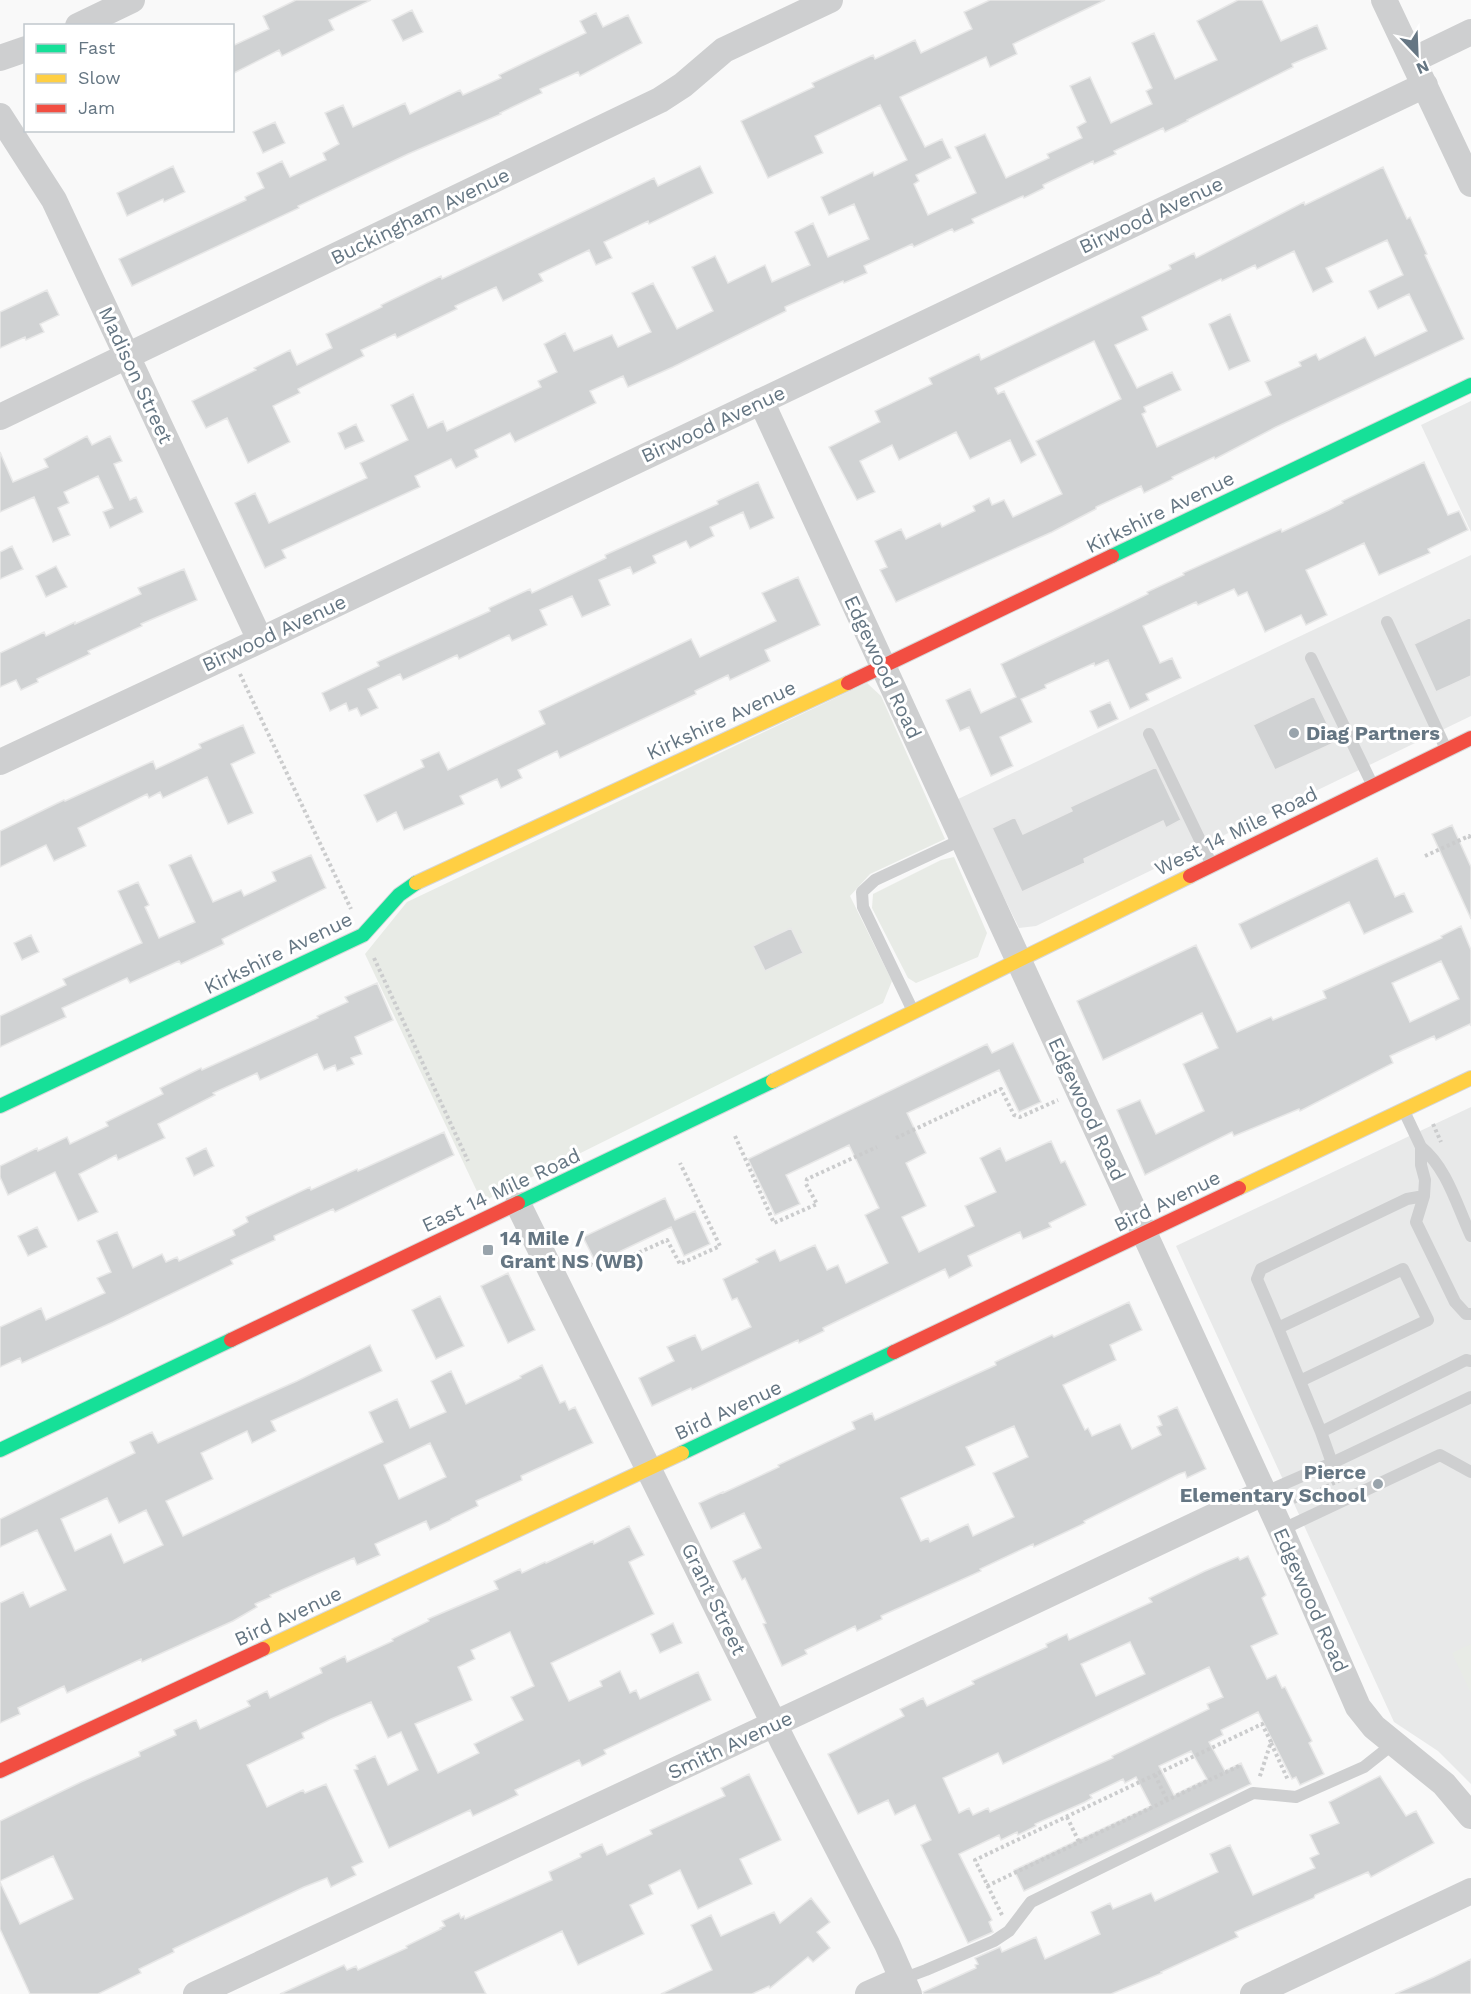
<svg xmlns="http://www.w3.org/2000/svg" width="1471" height="1994" viewBox="0 0 1471 1994" font-family="'Work Sans',sans-serif">
  <rect width="100%" height="100%" fill="#f9f9f9"/>
  <!-- built -->
  <path fill="#e8e9e9" d="M1471,401V532L1421,425Z
    M1471,555V716L1036,926L1019,928L956,800Z
    M1471,1107V1784L1438,1751L1394,1722L1176,1246Z"/>
  <!-- green -->
  <path fill="#e8ebe6" d="M867,683L881,696L945,839L870,874L850,896L892,981L883,1003L482,1202L365,954L407,902Z
    M954,857L987,933L978,957L916,983L908,978L872,908L873,894L941,860Z
    M1471,1644V1693L1452,1653Z"/>
  <!-- building -->
  <path fill="#d0d2d3" stroke="#e8e8e8" stroke-width="1.5" fill-rule="evenodd" d="M296,0H371L329,20L334,30L282,56L279,50L232,74V46L269,29L263,16Z
    M990,0H1105L1013,44L1017,54L990,67L986,57L900,97L925,147L942,139L951,158L916,175L919,181L914,184L928,215L976,193L955,147L985,134L1006,178L1049,158L1047,154L1082,138L1077,127L1086,122L1070,86L1090,77L1111,123L1152,104L1146,91L1152,88L1132,43L1154,33L1175,79L1217,60L1197,21L1238,0H1262L1281,41L1317,25L1327,49L1292,64L1293,67L1187,120L1188,121L1165,132L1163,128L1114,151L1116,154L1094,164L1093,161L1043,185L1044,188L1024,198L1023,196L972,219L974,223L954,232L952,229L914,247L912,244L864,266L867,273L844,283L843,281L785,307L786,311L673,367L628,387L623,376L590,391L596,403L515,442L510,433L475,450L478,457L456,468L451,459L415,476L420,487L282,550L286,558L265,568L235,503L255,493L269,523L367,478L360,463L408,440L391,405L413,394L428,428L443,421L447,431L541,387L538,381L557,372L544,344L565,333L574,351L612,335L618,347L651,332L632,293L653,283L677,329L713,311L692,267L715,256L728,283L765,265L772,282L810,265L795,232L813,223L828,257L869,239L854,204L829,215L821,197L873,172L874,176L907,160L880,105L815,136L823,153L768,178L741,121L814,87L812,83L873,55L875,59L915,40L921,53L972,29L964,12Z
    M412,10L423,32L403,41L392,20Z
    M596,13L603,27L628,15L642,43L580,76L578,72L540,89L542,93L500,113L501,114L408,154L298,206L299,208L132,286L119,259L246,200L245,197L264,188L257,173L282,161L290,177L326,160L323,153L339,144L325,113L343,105L353,127L405,103L410,114L460,90L463,95L501,78L499,75L586,33L580,21Z
    M275,122L285,143L263,153L253,132Z
    M173,166L185,192L164,202L163,199L127,216L117,193Z
    M700,166L713,193L649,224L648,221L604,242L612,258L596,265L589,250L539,274L543,281L503,301L496,287L455,306L457,309L397,338L395,334L361,350L364,356L298,389L300,393L273,406L290,442L248,463L227,418L206,428L192,401L256,370L254,368L290,350L297,365L332,348L326,334L382,307L381,305L441,276L442,279L654,178L658,186Z
    M1383,167L1407,219L1410,217L1427,254L1425,255L1464,339L1276,427L1215,459L1214,457L1172,477L1173,479L1144,493L1141,486L1096,507V509L1052,532L896,602L880,570L887,567L875,541L901,529L906,539L940,523L942,527L975,511L973,506L989,498L992,505L1004,500L1013,517L1062,494L1036,441L1121,399L1094,341L995,388L998,394L1004,391L1036,455L1021,463L1010,440L970,459L956,432L899,460L892,445L860,461L875,492L857,500L829,447L880,422L875,411L932,384L929,378L979,354L981,360L1171,269L1169,265L1194,253L1196,258L1304,202L1305,205ZM1387,240L1403,275L1369,291L1378,309L1409,294L1427,331L1375,356L1365,337L1319,360L1316,354L1299,362L1301,366L1265,382L1271,395L1157,447L1142,414L1146,412L1144,407L1181,390L1172,372L1137,388L1115,345L1148,330L1142,317L1221,279L1222,281L1255,265L1257,269L1294,251L1313,292L1333,282L1326,268Z
    M47,290L59,315L40,324L44,332L26,340L25,337L0,348V312Z
    M1230,314L1250,361L1229,370L1209,324Z
    M356,424L364,441L345,449L338,433Z
    M87,436L92,445L110,436L122,461L114,464L130,500L136,497L143,512L110,528L103,512L113,508L98,476L64,492L69,503L58,508L70,535L53,542L34,497L0,512V452L13,482L48,467L44,459Z
    M1424,462L1448,515L1459,511L1468,530L1428,549L1430,553L1379,575L1364,543L1306,570L1327,615L1306,625L1301,615L1265,632L1247,592L1238,596L1234,589L1198,605L1196,602L1143,626L1160,663L1172,658L1181,678L1146,694L1149,700L1130,709L1108,660L1095,666L1094,663L1045,685L1046,688L1021,699L1032,722L1000,737L1013,766L991,776L969,727L960,731L946,700L970,689L981,713L1016,697L1001,664L1113,611L1148,594L1147,592L1184,575L1183,573L1281,529L1282,532L1329,510L1343,503L1342,501Z
    M758,482L774,518L750,529L743,512L710,527L714,536L690,548L686,541L653,556L656,563L633,574L630,567L599,580L610,605L582,617L572,596L540,610L547,625L512,641L509,635L459,659L457,655L403,680L400,674L368,689L378,708L361,716L357,708L349,711L346,703L330,711L322,693L379,666L377,662L490,611L489,608L530,589L532,593L606,558L605,555L718,504L717,501Z
    M12,546L23,569L0,579V552Z
    M56,566L67,587L46,597L36,576Z
    M184,569L197,600L141,624L142,626L88,651L90,654L37,679L38,682L21,690L16,680L0,687V653L44,632L46,636L75,622V624L141,594L138,588Z
    M798,577L820,625L765,650L770,661L730,680L728,675L695,691L696,694L560,758L557,751L518,770L522,778L501,788L497,779L460,796L464,804L404,830L396,812L377,822L364,795L424,767L421,760L439,752L448,770L545,724L539,711L691,639L700,657L776,621L762,593Z
    M1471,617V676L1436,692L1414,644Z
    M1314,696L1336,742L1275,770L1253,725Z
    M1110,702L1118,719L1098,728L1090,711Z
    M243,725L255,753L231,764L253,813L228,824L207,777L163,798L160,792L149,798L147,794L78,828L86,846L54,861L46,845L0,867V831L64,800L65,801L153,761L156,769L201,748L199,744Z
    M1156,767L1181,820L1166,828L1163,821L1084,859L1085,863L1022,892L992,828L1015,817L1023,834L1072,811L1070,807Z
    M1452,825L1471,867V919L1432,834Z
    M191,855L213,902L241,890L244,896L276,881L272,872L311,855L326,888L222,939L224,944L181,964L179,961L130,983L127,978L62,1008L66,1017L0,1047V1016L66,985L63,979L142,943L118,891L138,882L149,905L145,907L159,938L195,922L169,865Z
    M1377,858L1395,897L1404,893L1413,912L1364,934L1349,902L1251,949L1239,924Z
    M1461,926L1471,950V1026L1470,1024L1436,1040L1434,1036L1390,1056L1393,1063L1300,1111L1299,1109L1234,1136L1232,1132L1145,1175L1117,1110L1140,1100L1156,1134L1204,1111L1183,1064L1218,1048L1202,1013L1103,1060L1077,1001L1196,945L1237,1032L1271,1017L1273,1020L1326,998L1323,991L1442,938L1441,936ZM1441,961L1459,999L1410,1022L1392,983Z
    M791,928L803,953L765,971L753,946Z
    M31,935L39,952L22,960L14,943Z
    M377,983L393,1020L355,1037L362,1054L351,1058L354,1064L337,1071L335,1065L324,1070L317,1054L260,1080L257,1073L213,1093L215,1095L158,1124L165,1138L118,1160L116,1155L79,1174L98,1212L78,1221L55,1172L8,1195L0,1177V1166L37,1148L38,1151L67,1137L70,1144L108,1126L106,1122L163,1094L160,1088L201,1068L202,1070L318,1018L317,1016L348,1002L345,997Z
    M1013,1043L1041,1102L1019,1112L999,1070L907,1113L926,1153L906,1163L926,1206L902,1217L919,1252L974,1226L965,1206L996,1192L980,1158L1000,1148L1006,1161L1051,1141L1061,1163L1065,1161L1086,1205L1049,1223L1051,1227L1023,1239L1020,1232L968,1256L972,1266L949,1278L945,1269L823,1328L824,1331L799,1343L798,1340L692,1390L691,1388L652,1406L639,1378L674,1361L667,1347L695,1335L702,1350L751,1327L737,1298L732,1300L723,1279L758,1262L756,1259L775,1250L780,1261L815,1245L827,1270L838,1265L846,1283L888,1263L865,1215L879,1208L849,1145L786,1175L800,1204L775,1215L748,1159L987,1044L992,1053Z
    M444,1132L454,1155L335,1212L333,1209L274,1236L275,1240L231,1260L233,1264L113,1322L22,1363L20,1358L0,1367V1327L41,1308L46,1320L105,1293L97,1278L111,1272L97,1241L117,1232L133,1268L162,1254L166,1262L177,1257L179,1261L235,1235L233,1230L248,1222L246,1217L310,1187L311,1190L357,1169L358,1171Z
    M206,1148L214,1166L194,1176L186,1158Z
    M665,1198L675,1220L695,1211L710,1244L684,1256L671,1227L596,1263L583,1237Z
    M37,1227L47,1247L28,1256L18,1236Z
    M508,1273L535,1330L508,1343L481,1286Z
    M440,1296L464,1346L436,1359L412,1310Z
    M1129,1302L1142,1330L1110,1345L1116,1360L1063,1385L1085,1430L1088,1428L1092,1436L1120,1424L1132,1449L1161,1435L1157,1427L1162,1425L1158,1416L1177,1407L1206,1469L1187,1478L1185,1472L1179,1474L1084,1521L1085,1523L1034,1547L1033,1544L980,1569L981,1571L881,1616L882,1619L857,1631L855,1626L805,1650L807,1654L782,1666L763,1624L766,1623L745,1578L742,1580L733,1561L761,1548L744,1513L711,1529L699,1503L723,1492V1493L779,1467L778,1465L855,1429L852,1422L872,1413L875,1420L996,1365L995,1362L1052,1335L1054,1337ZM1014,1426L1028,1457L993,1473L1014,1517L973,1536L968,1524L930,1542L928,1538L921,1541L901,1498L975,1465L966,1447Z
    M370,1345L382,1371L271,1421L276,1431L252,1443L247,1431L201,1453L213,1479L166,1501L183,1536L383,1442L369,1412L397,1399L410,1428L446,1412L431,1381L451,1371L466,1404L521,1378L520,1376L542,1365L560,1403L565,1401L569,1410L575,1407L593,1443L521,1476L522,1480L476,1501L478,1506L451,1519V1520L430,1530L426,1521L375,1544L380,1555L357,1565L354,1558L317,1574L270,1595L271,1597L255,1604L257,1607L233,1621L142,1662L141,1659L67,1693L64,1686L18,1708L20,1714L0,1723V1603L23,1592L30,1607L66,1590L37,1530L0,1547V1519L135,1453L130,1442L152,1432L158,1443L297,1381ZM430,1443L446,1477L399,1499L384,1465ZM107,1498L119,1523L146,1510L163,1545L124,1563L111,1534L75,1551L61,1519Z
    M629,1526L644,1555L629,1562L654,1614L551,1663L569,1701L602,1686L600,1681L620,1671L630,1693L636,1690L640,1699L698,1672L711,1700L604,1750L606,1754L582,1766L579,1760L515,1790L518,1795L473,1816L470,1810L389,1848L354,1770L358,1769L356,1765L375,1756L388,1785L418,1770L401,1732L388,1738L371,1702L331,1719L302,1733L304,1738L247,1765L267,1807L303,1790L305,1793L326,1784L363,1862L352,1867L356,1875L331,1887L327,1878L304,1887L173,1949L174,1952L139,1969L141,1973L98,1994H30L0,1929V1882L20,1924L73,1899L53,1856L0,1881V1821L81,1782L140,1756L139,1752L176,1735L174,1730L196,1720L200,1729L250,1706L247,1701L267,1691L270,1698L322,1673L320,1668L345,1656L347,1662L393,1641L392,1639L429,1621L428,1619L498,1589L494,1581L520,1569L522,1573L545,1562L546,1563L593,1541L594,1544ZM510,1632L534,1686L511,1697L523,1720L474,1744L479,1753L438,1773L415,1724L472,1700L458,1667L475,1659L471,1650Z
    M1248,1556L1266,1595L1262,1598L1278,1634L1251,1646L1267,1679L1276,1675L1282,1688L1285,1687L1312,1741L1309,1743L1324,1774L1300,1785L1296,1777L1292,1779L1258,1712L1221,1730L1223,1735L1209,1742L1225,1771L1241,1763L1251,1784L1024,1891L1014,1870L1151,1806L1136,1777L1125,1783L1123,1779L1090,1795L1092,1798L1085,1802L1035,1824L1036,1826L1018,1835L1017,1832L1001,1840L999,1835L959,1854L992,1920L989,1922L993,1932L968,1943L921,1845L931,1840L915,1805L895,1815L888,1800L858,1814L828,1754L904,1716L900,1709L923,1698L927,1706L974,1684L972,1681L1047,1647L1046,1644L1067,1634L1069,1640L1152,1602L1149,1598L1205,1571L1238,1557L1240,1560ZM1130,1642L1145,1674L1096,1696L1081,1664ZM1209,1667L1223,1697L1207,1704L1209,1709L1112,1756L1113,1758L990,1812L988,1808L973,1815L969,1808L959,1813L943,1778L998,1753L1003,1764ZM1191,1751L1207,1779L1174,1795L1159,1766Z
    M673,1623L682,1643L660,1653L651,1634Z
    M749,1774L781,1840L740,1859L752,1884L698,1909L680,1870L649,1885L653,1894L630,1905L644,1934L578,1965L562,1931L475,1972L486,1994H280L344,1965L347,1970L356,1966L358,1970L407,1948L406,1946L441,1929L440,1928L445,1926L442,1921L459,1913L461,1918L464,1916L465,1919L552,1880L549,1872L581,1857L580,1854L602,1844L607,1855L652,1834L650,1830L725,1796L721,1788Z
    M1380,1776L1406,1816L1416,1811L1434,1843L1371,1877L1368,1872L1315,1895L1314,1898L1235,1932L1238,1937L1161,1972L1162,1973L1111,1994H924L923,1992L976,1968L975,1965L978,1964L975,1958L1000,1947L1002,1952L1036,1937L1045,1959L1100,1934L1091,1912L1110,1903L1113,1909L1151,1893L1155,1901L1218,1872L1210,1854L1230,1845L1253,1895L1315,1868L1310,1858L1319,1854L1310,1835L1339,1823L1329,1802Z
    M811,1898L830,1922L817,1932L830,1948L813,1962L808,1957L770,1988L769,1986L752,1994H661L712,1970L691,1925L711,1915L721,1936L774,1912L780,1923Z
    M1471,1959V1994H1395L1434,1977Z"/>
  <g fill="none" stroke-linecap="round" stroke-linejoin="round">
    <defs>
      <path id="fast" d="M1112,556L1471,385
        M0,1106L363,935L399,895L416,883
        M518,1203L773,1081
        M0,1450L231,1340
        M682,1453L894,1352"/>
      <path id="slow" d="M416,883L848,683
        M773,1081L1190,876
        M1239,1188L1471,1078
        M263,1649L682,1453"/>
      <path id="jam" d="M848,683L1112,556
        M1190,876L1471,738
        M231,1340L518,1203
        M894,1352L1239,1188
        M0,1771L263,1649"/>
    </defs>
    <!-- fast casing -->
    <use href="#fast" stroke="#d5d6d7" stroke-width="16"/>
    <!-- slow casing -->
    <use href="#slow" stroke="#d5d6d7" stroke-width="16"/>
    <!-- jam casing -->
    <use href="#jam" stroke="#d5d6d7" stroke-width="16"/>
    <!-- path -->
    <path stroke="#cbcccd" stroke-width="4" stroke-dasharray="3 3" stroke-linecap="butt" d="M240,674L351,909
      M1425,856L1469,836L1471,840
      M374,958L468,1161
      M1433,1124L1441,1142
      M735,1136L774,1223L817,1204L806,1184L807,1179L877,1147
      M896,1138L1001,1089L1014,1115L1020,1117L1058,1100
      M573,1257L602,1269L667,1240L680,1264L720,1246L680,1163
      M1294,1502L1357,1472
      M1271,1743L1288,1780
      M1155,1775L1167,1800
      M1067,1817L1079,1842
      M987,1886L1241,1765
      M1002,1915L975,1860L1262,1724L1271,1742L1259,1779"/>
    <!-- lane -->
    <path stroke="#cecfd0" stroke-width="12" d="M1387,622L1446,749
      M1311,658L1372,784
      M1149,734L1211,863
      M912,1009L863,907L862,892L875,880L961,840
      M1404,1111L1421,1147V1165L1425,1180L1424,1196L1416,1222L1455,1302L1466,1314H1471
      M1421,1147C1447,1168 1457,1206 1471,1236
      M1278,1328L1257,1279L1261,1269L1407,1199L1424,1196
      M1300,1381L1428,1320L1403,1269L1278,1328L1321,1432
      M1332,1463L1321,1432L1466,1360L1471,1361
      M1263,1493L1332,1463L1471,1397
      M1281,1530L1440,1455L1471,1472
      M902,1979L926,1970L994,1941L1009,1931L1031,1902L1253,1793L1296,1797L1364,1767L1393,1744"/>
    <!-- street -->
    <path stroke="#cecfd0" stroke-width="26" d="M1384,0L1471,184
      M78,26L132,0
      M0,58L26,49
      M1413,60L1471,32
      M0,116L54,200L260,640
      M761,401L1281,1530L1358,1707L1374,1727L1444,1784L1471,1816
      M0,417L660,100L683,85L724,50L830,0
      M0,762L231,654L1425,85
      M518,1204L784,1744L887,1944L909,1994
      M196,1994L804,1710L1263,1493
      M868,1994L902,1979
      M1253,1994L1471,1891"/>
    <!-- fast -->
    <use href="#fast" stroke="#16e098" stroke-width="14"/>
    <!-- slow -->
    <use href="#slow" stroke="#ffcf43" stroke-width="14"/>
    <!-- jam -->
    <use href="#jam" stroke="#f24e42" stroke-width="14"/>
  </g>
  <!-- markers -->
  <g fill="#99a4ac" stroke="#fff" stroke-width="2">
    <circle cx="1294" cy="733" r="6"/>
    <rect x="482" y="1244" width="12" height="12" rx="3"/>
    <circle cx="1378" cy="1484" r="6"/>
  </g>
  <g text-anchor="middle" stroke-width="6" stroke-linejoin="round" paint-order="stroke">
    <!-- street labels -->
    <g font-size="20" fill="#657683" stroke="#fff">
      <text transform="translate(1151 215) rotate(-25)" y="7">Birwood Avenue</text>
      <text transform="translate(420 216) rotate(-26)" y="7">Buckingham Avenue</text>
      <text transform="translate(136 375) rotate(65)" y="7">Madison Street</text>
      <text transform="translate(713 424) rotate(-25)" y="7">Birwood Avenue</text>
      <text transform="translate(1160 512) rotate(-26)" y="7">Kirkshire Avenue</text>
      <text transform="translate(274 633) rotate(-25)" y="7">Birwood Avenue</text>
      <text transform="translate(883 667) rotate(65)" y="7">Edgewood Road</text>
      <text transform="translate(721 720) rotate(-25)" y="7">Kirkshire Avenue</text>
      <text transform="translate(1236 831) rotate(-26)" y="7">West 14 Mile Road</text>
      <text transform="translate(278 953) rotate(-26)" y="7">Kirkshire Avenue</text>
      <text transform="translate(1087 1109) rotate(65)" y="7">Edgewood Road</text>
      <text transform="translate(501 1190) rotate(-25)" y="7">East 14 Mile Road</text>
      <text transform="translate(1167 1201) rotate(-26)" y="7">Bird Avenue</text>
      <text transform="translate(728 1410) rotate(-25)" y="7">Bird Avenue</text>
      <text transform="translate(714 1599) rotate(64)" y="7">Grant Street</text>
      <text transform="translate(1311 1600) rotate(66)" y="7">Edgewood Road</text>
      <text transform="translate(288 1616) rotate(-25)" y="7">Bird Avenue</text>
      <text transform="translate(730 1745) rotate(-25)" y="7">Smith Avenue</text>
    </g>
    <!-- poi labels -->
    <g font-size="20" font-weight="bold" fill="#657683" stroke="#fff" text-anchor="start">
      <text x="1306" y="740">Diag Partners</text>
      <text x="500" y="1245">14 Mile /<tspan x="500" dy="23">Grant NS (WB)</tspan></text>
      <text x="1366" y="1479" text-anchor="end">Pierce<tspan x="1366" dy="23">Elementary School</tspan></text>
    </g>
  </g>
  <!-- legend -->
  <rect x="24" y="24" width="210" height="108" fill="#ffffff" stroke="#c1c8cd" stroke-width="1.5"/>
  <rect x="36" y="44" width="30" height="9" fill="#16e098" stroke="#c1c8cd" stroke-width="1.5"/>
  <text x="78" y="54" font-size="18" fill="#657683">Fast</text>
  <rect x="36" y="74" width="30" height="9" fill="#ffcf43" stroke="#c1c8cd" stroke-width="1.5"/>
  <text x="78" y="84" font-size="18" fill="#657683">Slow</text>
  <rect x="36" y="104" width="30" height="9" fill="#f24e42" stroke="#c1c8cd" stroke-width="1.5"/>
  <text x="78" y="114" font-size="18" fill="#657683">Jam</text>
  <!-- north arrow -->
  <g transform="translate(1417 54) rotate(157)" stroke="#ffffff" stroke-width="4.5" paint-order="stroke">
  <path d="M0-4.5L10 22L0 15L-10 22Z" fill="#657683"/>
  <text y="-9" font-size="16" font-weight="bold" text-anchor="middle" fill="#657683">N</text>
  </g>
</svg>
